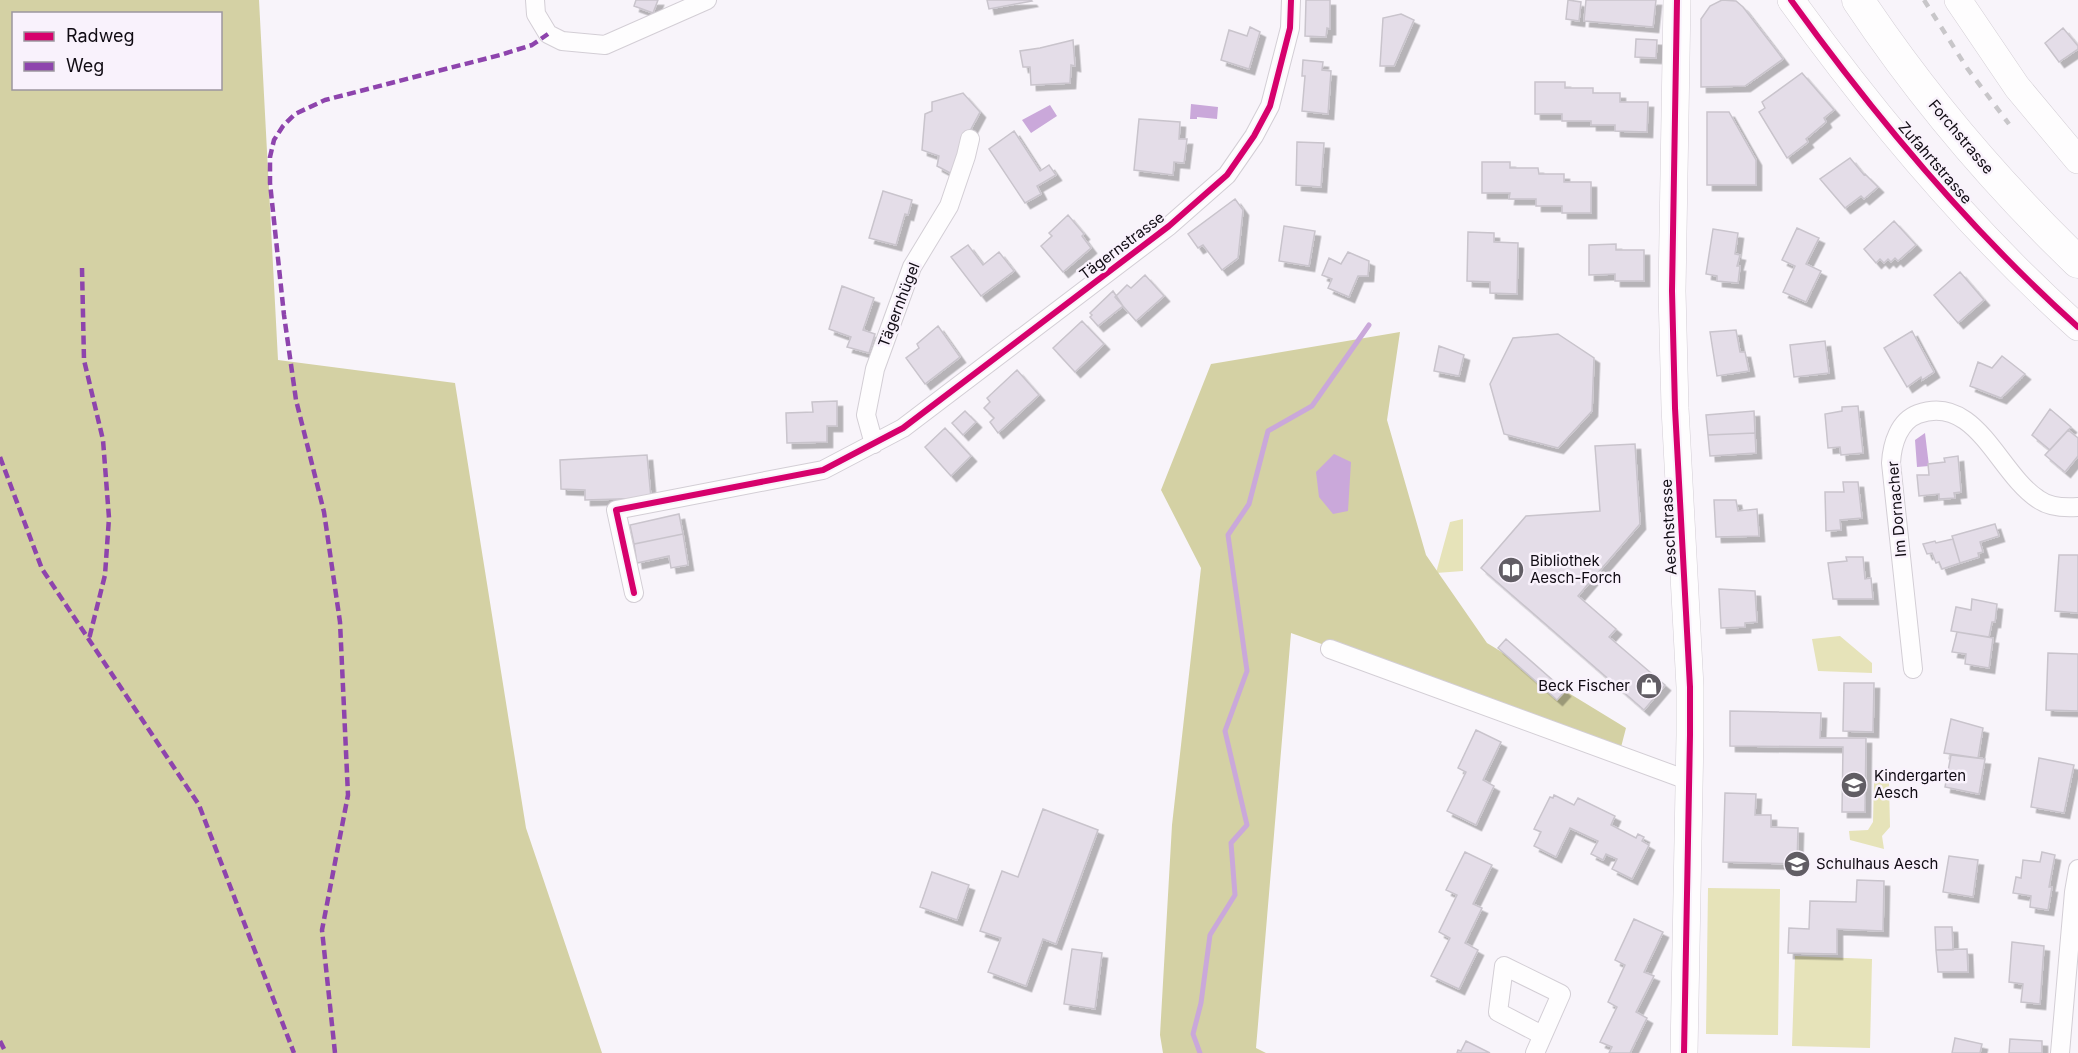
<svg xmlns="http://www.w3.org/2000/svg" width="2078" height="1053" viewBox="0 0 2078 1053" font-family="Inter,sans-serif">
  <defs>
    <filter id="shadow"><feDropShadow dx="5.5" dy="5.5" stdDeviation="0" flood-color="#0004"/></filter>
  </defs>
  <rect width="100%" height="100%" fill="#f8f4fa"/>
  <!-- green -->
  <path fill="#e6e3b9" d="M1463,519V571L1436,573L1450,522Z
    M1840,636L1872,663V673L1818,671L1812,639Z
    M1874,782L1889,783L1890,827L1882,836L1884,849L1850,840L1849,831L1868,830L1873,822Z
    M1708,888L1780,889L1778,1035L1706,1034Z
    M1795,956L1872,959L1870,1048L1792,1046Z"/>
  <!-- forest -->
  <path fill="#d4d1a4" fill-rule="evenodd" d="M0,0H259L278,360L455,383L526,828L602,1053H0ZM14,14H220V88H14Z
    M1400,332L1387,420L1426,555L1487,643L1626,728L1620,751L1291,633L1256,1048L1266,1053H1163L1160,1035L1172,825L1201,568L1161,490L1211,364Z"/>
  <!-- water -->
  <path fill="#caa8da" d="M1191,104L1218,107L1217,119L1197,117V119H1190Z
    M1050,105L1057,116L1031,133L1022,120Z
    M1925,433L1929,466L1917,467L1915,440Z
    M1334,454L1351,462L1348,511L1333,514L1319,497L1316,472Z"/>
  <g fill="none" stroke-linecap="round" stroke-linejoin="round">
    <!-- stream -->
    <path stroke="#caa8da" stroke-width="5" d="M1200,1053L1193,1034L1201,1003L1210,935L1235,895L1231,843L1247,825L1225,731L1247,671L1228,535L1249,504L1268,431L1312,406L1369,325"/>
  </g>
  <!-- building -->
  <path fill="#e4dde8" stroke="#c9c4cc" stroke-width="1.5" filter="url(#shadow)" d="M636,0H658L653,13L634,6Z
    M987,0H1031L1032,1L989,9Z
    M1306,0H1330V29L1327,28L1326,37L1305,36Z
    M1568,0L1581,2L1579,21L1566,19Z
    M1586,0H1656L1653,27L1584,21Z
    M1722,0L1736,1L1743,7L1783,59L1745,86L1701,87V19L1710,6Z
    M1401,14L1414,20L1394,66H1380L1383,18Z
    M1250,27L1260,32L1249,69L1221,60L1229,30L1247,36Z
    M2063,28L2078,46V49L2059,62L2045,43Z
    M1636,39L1657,40L1656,58L1635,57Z
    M1073,40L1075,66L1071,65L1070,83L1031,85L1030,67H1023L1020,51L1040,48Z
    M1303,60L1323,62L1322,70L1331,71L1328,114L1302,111L1305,76H1302Z
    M1802,73L1834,110L1824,118L1826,122L1806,139L1808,142L1787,158L1759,112L1765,108L1762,102Z
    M1535,82H1565V88H1593V93H1620V102H1648L1647,132L1615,131V125H1591V121H1562V114H1535Z
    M963,93L980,112L961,148L956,176L937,166L939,156L922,150L925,114L932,111V102Z
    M1707,112H1729L1756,160V185H1707Z
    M1139,119L1180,122L1179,139H1187L1184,163L1174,162L1173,175L1134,170Z
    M1014,131L1040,171L1049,165L1056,175L1037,186L1041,194L1025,203L989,149Z
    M1297,142L1324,143L1321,187L1296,185Z
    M1850,158L1864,175L1865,174L1878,187L1864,199L1861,196L1845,208L1820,179Z
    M1482,162H1510V168H1538L1539,174H1564V182H1591V213H1562V206H1536V199H1509L1510,193H1482Z
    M883,191L912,200L908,215L905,214L896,245L869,238Z
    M1235,199L1243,210L1238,258L1222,270L1203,245L1198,248L1188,234Z
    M1068,215L1084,234L1082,236L1091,248L1063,272L1041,246L1052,236L1049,233Z
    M1894,221L1916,245L1898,261L1895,258L1891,262L1888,259L1884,263L1880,259L1876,263L1864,249Z
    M1284,226L1315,231L1309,266L1279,261Z
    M1797,228L1819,238L1806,264L1821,271L1806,302L1783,292L1795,266L1782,260Z
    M1713,229L1738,233L1735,254L1740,255L1737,266H1740L1738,283L1717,281V276L1706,274Z
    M1468,232L1494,233V242L1518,243L1517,294L1490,293V282L1467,281Z
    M1616,244V250H1644V281H1615V274L1589,275V245Z
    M968,245L983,265L999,252L1014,271L981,296L951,257Z
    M1348,252L1369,261L1368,276H1358L1349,297L1328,288L1332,279L1322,275L1329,258L1341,264Z
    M1960,272L1984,300L1958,323L1934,295Z
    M1145,275L1164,296L1136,321L1115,297L1127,285L1131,288Z
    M842,286L874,298L863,330L875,334L869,353L847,347L851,337L829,329Z
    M1113,291L1123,306L1098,326L1090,317L1092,315L1090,313Z
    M1082,321L1104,344L1075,372L1053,348Z
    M938,326L960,357L925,384L906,358L919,348L917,344Z
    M1736,330L1740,352H1745L1749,371L1717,376L1710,332Z
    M1912,331L1934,372L1922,380L1921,377L1907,387L1884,348Z
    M1558,334L1594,358L1592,411L1558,448L1504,434L1490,384L1513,338Z
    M1825,341L1829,373L1794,377L1790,345Z
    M1439,346L1464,355L1459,376L1434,371Z
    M2002,356L2025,374L2001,398L1970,386L1978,362L1992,368Z
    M1017,370L1039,395L998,433L990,422L994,418L984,408L990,402L987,398Z
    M837,401V426H827V442L787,443L786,413L813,412L812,402Z
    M1858,406L1863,453L1841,455L1840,447L1828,448L1825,414L1842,411V407Z
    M2050,409L2071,427L2050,450L2032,435Z
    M965,411L976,422L963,435L952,423Z
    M1754,411L1755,433L1708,435L1706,415Z
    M945,428L971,456L951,476L925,447Z
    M2068,430L2078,438V456L2065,472L2045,455Z
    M1755,433L1756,453L1710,456L1708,435Z
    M1635,444L1640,524L1578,596L1616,629L1609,637L1665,685L1644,710L1481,568L1526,516L1600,511L1595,446Z
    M647,455L651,498L585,500V490L561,489L560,460Z
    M1958,456L1961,492L1954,493L1955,498L1939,499V494L1919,496L1917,475H1929L1928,464L1945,462L1944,458Z
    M1843,482H1858L1862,518L1840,520L1841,530L1826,531L1825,492H1844Z
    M1714,500H1736L1738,511L1757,509L1759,536L1716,537Z
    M679,514L683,534L634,544L630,525Z
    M1995,524L1999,536L1980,542L1983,552L1978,553L1979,557L1960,563L1952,536Z
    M683,534L688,565L671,568L669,556L637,563L634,544Z
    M1953,539L1960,563L1942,569L1939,562L1936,563L1932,553L1927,554L1923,544L1935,541L1936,543Z
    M2059,555H2078V613L2055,611Z
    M1846,557H1863L1865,579L1871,578L1873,599H1833L1828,563L1847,561Z
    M1719,589L1755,591L1757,622L1745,623V627L1721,628Z
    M1972,599L1997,604L1995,622H1992L1989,637L1951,631L1956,607L1971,610Z
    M1957,632L1993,638L1989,668L1965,664L1966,654L1952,652Z
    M1506,639L1565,691L1557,700L1498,648Z
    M2048,653L2078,654V711L2046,710Z
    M1844,683H1874L1873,732L1843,731Z
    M1730,711L1821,713L1820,738H1866L1865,812H1842L1843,747L1730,746Z
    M1951,719L1983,728L1978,758L1944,753Z
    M1476,730L1501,742L1483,780L1494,786L1476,825L1447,811L1466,772L1458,768Z
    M1951,755L1985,759L1979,794L1945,787Z
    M2039,758L2074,765L2064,813L2031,807Z
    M1725,793L1756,794L1755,815H1771V827L1798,828L1797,864L1723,862Z
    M1554,795L1574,805L1578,798L1615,816L1611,825L1636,838L1638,834L1644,837L1642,841L1649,845L1632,879L1612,869L1617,859L1606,854L1603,860L1591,854L1598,841L1570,828L1556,857L1534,846L1541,832L1534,829L1550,797L1553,798Z
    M1043,809L1098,830L1056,944L1043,939L1026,986L988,972L1001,938L980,931L1002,871L1018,877Z
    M1465,852L1492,865L1473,904L1482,908L1465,943L1478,950L1459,989L1431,976L1450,938L1439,932L1457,895L1446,890Z
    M2042,852L2055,855L2049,887H2052L2048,910L2030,907L2031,896L2013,893L2016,877L2021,878L2023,860L2040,862Z
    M1949,856L1978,860L1973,897L1943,892Z
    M932,872L969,885L957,920L920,907Z
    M1857,880L1884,881L1883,931L1837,929V954L1788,953L1789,928L1809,929L1810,901L1856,902Z
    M1634,919L1663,932L1644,972L1654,976L1636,1012L1647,1018L1630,1053H1609L1612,1047L1600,1042L1617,1007L1608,1002L1625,965L1615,960Z
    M1935,927H1952L1953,950H1936Z
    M2012,942L2044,946L2040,1004L2021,1002L2023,984L2009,982Z
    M1072,949L1102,953L1095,1009L1064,1004Z
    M1967,949L1968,972H1938L1936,950Z
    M1955,1038L1982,1044L1980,1053H1952Z
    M2010,1039L2042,1041V1053H2009Z
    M1466,1041L1490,1053H1457L1458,1050L1461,1051Z"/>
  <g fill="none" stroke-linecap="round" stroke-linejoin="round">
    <defs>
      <path id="minor" d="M535,0L536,14L548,34L562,41L605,45L707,0
        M874,444L866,415L875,369L912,267L949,206L966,156L970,139
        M634,593L616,510L823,470L903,428L1169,226L1227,175L1254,136L1270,106L1290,28L1291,0
        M1330,649L1690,781
        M1913,669L1891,463C1892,444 1899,421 1918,414C1976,393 1998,473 2038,499C2049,507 2065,508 2078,507
        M1535,1053L1561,994L1504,966L1498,1012L1542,1035
        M2060,1053L2074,892L2078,869"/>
      <path id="secondary" d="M1677,0L1672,291L1675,408L1690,687V735L1684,1053
        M1791,0C1876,118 1970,230 2078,327
        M1958,0L2017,87L2078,160"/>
      <path id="trunk" d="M1858,0C1922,96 1995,182 2078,262"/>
    </defs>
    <!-- minor casing -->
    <use href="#minor" stroke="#d3ced5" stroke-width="20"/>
    <!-- secondary casing -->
    <use href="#secondary" stroke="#d3ced5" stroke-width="28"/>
    <!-- trunk casing -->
    <use href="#trunk" stroke="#d3ced5" stroke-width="33"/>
    <!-- minor -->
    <use href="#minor" stroke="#fefdfe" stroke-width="18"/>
    <!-- secondary -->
    <use href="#secondary" stroke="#fefdfe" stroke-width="27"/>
    <!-- trunk -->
    <use href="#trunk" stroke="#fefdfe" stroke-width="32"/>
    <!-- rail -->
    <path stroke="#c8c6c9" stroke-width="4.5" stroke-dasharray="8 8" stroke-linecap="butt" d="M1924,0L1967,68L2009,124"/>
    <!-- quiet -->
    <path stroke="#8e44ad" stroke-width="4.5" stroke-dasharray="9 4.5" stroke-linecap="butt" d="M82,268L84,360L103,440L109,518L105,575L89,639
      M0,457L42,569L199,805L294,1053
      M0,1041L6,1053
      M335,1053L322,930L348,795L340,622L324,512L296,400L284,315L270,183V157L274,140L283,126L295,114L325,100L500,55L532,45L548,34"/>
    <defs>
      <path id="cycleway" d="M1677,0L1672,291L1675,408L1690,687V735L1684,1053
        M1791,0C1876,118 1970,230 2078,327
        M634,593L616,510L823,470L903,428L1169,226L1227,175L1254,136L1270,106L1290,28L1291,0"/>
    </defs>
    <!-- cycleway casing -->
    <use href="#cycleway" stroke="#f9f2fc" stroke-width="10"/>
    <!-- cycleway -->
    <use href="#cycleway" stroke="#d6006c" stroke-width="6"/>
  </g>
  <!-- icons -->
  <defs>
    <symbol id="library-disc" viewBox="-11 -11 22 22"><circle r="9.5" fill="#615d64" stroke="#f9f2fc"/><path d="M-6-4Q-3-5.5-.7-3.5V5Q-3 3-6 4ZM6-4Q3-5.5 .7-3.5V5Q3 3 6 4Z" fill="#fff"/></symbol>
    <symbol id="shop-disc" viewBox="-11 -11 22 22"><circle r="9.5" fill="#615d64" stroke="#f9f2fc"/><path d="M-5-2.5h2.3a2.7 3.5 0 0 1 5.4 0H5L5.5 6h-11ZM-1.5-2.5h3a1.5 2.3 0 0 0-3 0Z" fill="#fff"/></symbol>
    <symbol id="school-disc" viewBox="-11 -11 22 22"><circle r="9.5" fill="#615d64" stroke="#f9f2fc"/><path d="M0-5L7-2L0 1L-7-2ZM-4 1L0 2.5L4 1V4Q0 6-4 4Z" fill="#fff"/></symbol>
  </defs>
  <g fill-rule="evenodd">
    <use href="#library-disc" x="1496" y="555" width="30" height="30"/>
    <use href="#shop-disc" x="1634" y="671" width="30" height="30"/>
    <use href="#school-disc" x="1839" y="770" width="30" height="30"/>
    <use href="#school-disc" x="1782" y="849" width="30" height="30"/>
  </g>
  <g text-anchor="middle" stroke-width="5" stroke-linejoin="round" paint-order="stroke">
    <!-- street labels -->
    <g font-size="15" fill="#100b13" stroke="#f9f2fc">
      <text transform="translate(1961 137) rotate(50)" y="5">Forchstrasse</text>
      <text transform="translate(1935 163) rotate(49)" y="5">Zufahrtstrasse</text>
      <text transform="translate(1122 246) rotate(-37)" y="5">Tägernstrasse</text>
      <text transform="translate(899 305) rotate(-69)" y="5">Tägernhügel</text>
      <text transform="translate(1897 509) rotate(-95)" y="5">Im Dornacher</text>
      <text transform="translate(1669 527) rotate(-93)" y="5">Aeschstrasse</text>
    </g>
    <!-- poi labels -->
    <g font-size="15" fill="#100b13" stroke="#f9f2fc" text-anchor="start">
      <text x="1530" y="566">Bibliothek<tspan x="1530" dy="17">Aesch-Forch</tspan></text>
      <text x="1630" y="691" text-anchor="end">Beck Fischer</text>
      <text x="1874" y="781">Kindergarten<tspan x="1874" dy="17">Aesch</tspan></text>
      <text x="1816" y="869">Schulhaus Aesch</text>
    </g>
  </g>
  <!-- legend -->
  <rect x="12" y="12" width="210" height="78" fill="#f9f2fc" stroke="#9c969f" stroke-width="1.5"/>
  <rect x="24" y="32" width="30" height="9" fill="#d6006c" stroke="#9c969f" stroke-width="1.5"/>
  <text x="66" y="42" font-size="18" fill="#100b13">Radweg</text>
  <rect x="24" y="62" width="30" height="9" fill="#8e44ad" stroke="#9c969f" stroke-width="1.5"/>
  <text x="66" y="72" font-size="18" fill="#100b13">Weg</text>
</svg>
